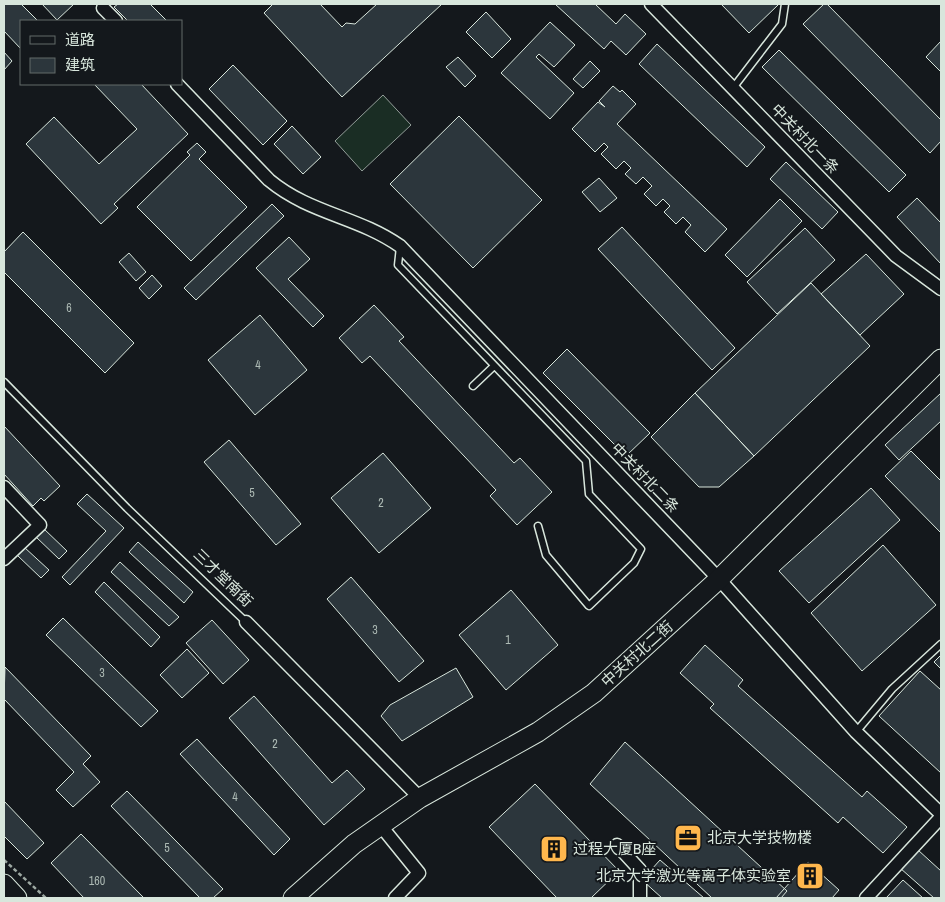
<svg xmlns="http://www.w3.org/2000/svg" width="945" height="902" viewBox="0 0 945 902" font-family="'Archivo Narrow','Noto Sans SC',sans-serif">
  <rect width="100%" height="100%" fill="#14181c"/>
  <!-- green -->
  <path fill="#1a2d24" stroke="#939e99" d="M383,95L411,125L362,171L335,141Z"/>
  <!-- building -->
  <path fill="#2c363c" stroke="#d8e6dc" d="M4,4H21L38,21H21V49L4,31Z
    M42,4H74L57,20Z
    M118,4H150L167,21H128L114,7Z
    M273,4H320L342,27L346,23L355,24L377,4H442L342,97L264,13Z
    M555,4H595L616,24L625,14L646,34L626,55L611,41L604,49Z
    M721,4H777L778,5L749,33Z
    M824,4H827L941,120V141L930,153L803,24Z
    M486,12L511,39L492,58L466,32Z
    M550,22L575,45L554,67L539,54L536,57L574,93L550,119L501,73Z
    M941,41V72L926,57Z
    M657,44L765,147L747,167L639,64Z
    M779,50L906,175L889,192L762,67Z
    M4,52L12,61L4,70Z
    M458,57L476,76L465,87L446,67Z
    M590,61L600,71L583,88L573,79Z
    M233,65L287,121L263,145L209,89Z
    M94,84H141L188,134L114,204L118,208L101,224L26,144L54,117L99,164L137,129Z
    M613,86L620,92L622,90L636,104L617,124L727,229L705,252L685,232L691,225L683,217L676,224L664,212L670,206L663,199L656,206L644,194L652,186L643,177L636,184L625,174L631,168L624,161L616,169L601,154L608,147L604,143L595,152L572,129L598,102L605,107L599,101Z
    M459,116L542,200L473,268L390,184Z
    M292,126L321,157L303,174L274,144Z
    M197,143L206,152L199,159L247,207L191,261L137,207L190,155L187,152Z
    M786,162L838,212L822,229L770,179Z
    M599,178L617,198L600,212L582,192Z
    M917,198L941,223V264L897,217Z
    M780,199L802,221L747,277L725,255Z
    M272,204L284,216L196,300L184,288Z
    M622,227L735,348L712,370L598,249Z
    M805,228L835,260L777,314L747,282Z
    M23,232L134,343L105,373L4,272V252Z
    M289,237L310,259L288,279L324,316L313,327L256,268Z
    M129,253L146,272L136,281L119,262Z
    M866,254L904,294L860,335L821,294Z
    M152,275L162,286L149,299L139,288Z
    M811,283L870,346L754,456L695,393Z
    M374,305L404,337L399,341L514,463L520,458L552,492L517,525L490,496L496,490L370,356L362,363L339,338Z
    M260,315L307,370L255,415L208,360Z
    M567,349L650,433L626,456L543,373Z
    M695,393L754,456L719,487H699L651,437Z
    M941,393V421L899,460L885,445Z
    M4,426L60,486L44,501L41,498L33,506L4,474Z
    M229,440L301,524L276,545L204,462Z
    M911,451L941,481V533L885,476Z
    M383,453L431,508L379,553L331,498Z
    M871,488L900,520L809,603L779,571Z
    M87,494L124,528L70,585L62,577L106,531L77,504Z
    M43,528L67,551L59,559L35,536Z
    M138,542L193,592L184,603L129,552Z
    M883,545L936,605L862,671L811,613Z
    M24,547L49,570L41,578L17,555Z
    M120,562L179,617L169,626L111,572Z
    M351,577L424,661L399,682L327,599Z
    M104,582L160,637L151,647L95,592Z
    M511,590L558,645L506,690L459,635Z
    M63,618L158,711L141,727L46,635Z
    M212,620L249,660L223,684L186,643Z
    M705,645L743,680L738,686L862,797L867,791L907,827L883,853L843,817L838,823L710,708L714,704L680,673Z
    M187,649L209,673L182,698L160,675Z
    M941,655V669L934,662Z
    M5,667L91,756L83,764L100,782L73,807L56,790L74,772L4,699Z
    M456,668L473,697L402,741L381,716L390,705Z
    M920,671L941,690V773L879,716Z
    M254,696L332,783L347,770L365,789L324,825L229,718Z
    M197,739L290,839L274,855L180,754Z
    M625,742L787,891L781,898H712L590,784Z
    M535,784L619,871L591,898H557L489,827Z
    M127,791L223,889L213,898H200L111,806Z
    M4,801L44,843L27,859L4,836Z
    M81,834L144,898H84L51,863Z
    M918,850L941,871V898H934L900,868Z
    M660,860L704,898H662L642,880Z
    M808,862L839,890L832,898H776Z
    M903,880L923,898H886Z"/>
  <g fill="none" stroke-linecap="round" stroke-linejoin="round">
    <defs>
      <path id="lane" d="M733,88L782,24L785,4
        M400,247L398,265L586,461L589,494L641,549L634,563L589,606L546,555L538,526
        M4,382L127,508L246,622
        M473,386L494,366
        M856,732L892,689L941,644"/>
      <path id="street" d="M651,4L896,256L941,289
        M103,8L116,21
        M177,84L269,180C310,214 357,216 400,246L719,579L856,732L941,814
        M4,487L40,525L4,559
        M246,622L420,798
        M381,826L419,873L395,898
        M617,845L640,870V898
        M866,898L941,817"/>
      <path id="secondary" d="M4,884L17,898
        M293,898L354,844L420,798L538,732L594,693L719,579L941,359"/>
    </defs>
    <!-- lane casing -->
    <use href="#lane" stroke="#d8e6dc" stroke-width="9"/>
    <!-- street casing -->
    <use href="#street" stroke="#d8e6dc" stroke-width="15"/>
    <!-- secondary casing -->
    <use href="#secondary" stroke="#d8e6dc" stroke-width="21"/>
    <!-- path -->
    <path stroke="#9da8a2" stroke-width="2.5" stroke-dasharray="4 2.5" stroke-linecap="butt" d="M4,860L46,898"/>
    <!-- lane -->
    <use href="#lane" stroke="#14181c" stroke-width="6"/>
    <!-- street -->
    <use href="#street" stroke="#14181c" stroke-width="12"/>
    <!-- secondary -->
    <use href="#secondary" stroke="#14181c" stroke-width="19"/>
  </g>
  <!-- icons -->
  <defs>
    <symbol id="office-square" viewBox="-11 -11 22 22"><rect x="-9" y="-9" width="18" height="18" rx="4" fill="#ffb74d" stroke="#14181c"/><path d="M-6-3h4V-5.5h4V-3h4V5H-6ZM-1-4.5V-3h2v-1.5ZM-6 0V1H6V0Z" fill="#111"/></symbol>
    <symbol id="building-square" viewBox="-11 -11 22 22"><rect x="-9" y="-9" width="18" height="18" rx="4" fill="#ffb74d" stroke="#14181c"/><path d="M-4-6H4V6H1V3H-1V6H-4ZM-2.5-4.3h1.7v1.8h-1.7ZM.8-4.3h1.7v1.8H.8ZM-2.5-1h1.7V.8h-1.7ZM.8-1h1.7V.8H.8Z" fill="#111"/></symbol>
  </defs>
  <g fill-rule="evenodd">
    <use href="#office-square" x="672" y="822" width="32" height="32"/>
    <use href="#building-square" x="538" y="833" width="32" height="32"/>
    <use href="#building-square" x="794" y="860" width="32" height="32"/>
  </g>
  <g text-anchor="middle" stroke-width="4" stroke-linejoin="round" paint-order="stroke">
    <!-- number labels -->
    <g font-size="12" fill="#adbab4">
      <text x="69" y="312">6</text>
      <text x="258" y="369">4</text>
      <text x="252" y="497">5</text>
      <text x="381" y="507">2</text>
      <text x="375" y="634">3</text>
      <text x="508" y="644">1</text>
      <text x="102" y="677">3</text>
      <text x="275" y="748">2</text>
      <text x="235" y="801">4</text>
      <text x="167" y="852">5</text>
      <text x="97" y="885">160</text>
    </g>
    <!-- street labels -->
    <g font-size="15" fill="#d8e6dc" stroke="#14181c">
      <text transform="translate(805 139) rotate(46)" y="5">中关村北一条</text>
      <text transform="translate(645 478) rotate(46)" y="5">中关村北二条</text>
      <text transform="translate(223 578) rotate(44)" y="5">三才堂南街</text>
      <text transform="translate(637 654) rotate(-42)" y="5">中关村北二街</text>
    </g>
    <!-- poi labels -->
    <g font-size="15" fill="#d8e6dc" stroke="#14181c" text-anchor="start">
      <text x="707" y="843">北京大学技物楼</text>
      <text x="573" y="854">过程大厦B座</text>
      <text x="791" y="881" text-anchor="end">北京大学激光等离子体实验室</text>
    </g>
  </g>
  <!-- border -->
  <rect width="945" height="902" fill="none" stroke="#d8e6dc" stroke-width="10"/>
  <!-- legend -->
  <rect x="20" y="20" width="162" height="65" fill="#14181c" stroke="#626a69"/>
  <rect x="30" y="36" width="25" height="8" fill="#14181c" stroke="#626a69"/>
  <text x="65" y="45" font-size="15" fill="#d8e6dc">道路</text>
  <rect x="30" y="58" width="25" height="15" fill="#2c363c" stroke="#626a69"/>
  <text x="65" y="70" font-size="15" fill="#d8e6dc">建筑</text>
</svg>
